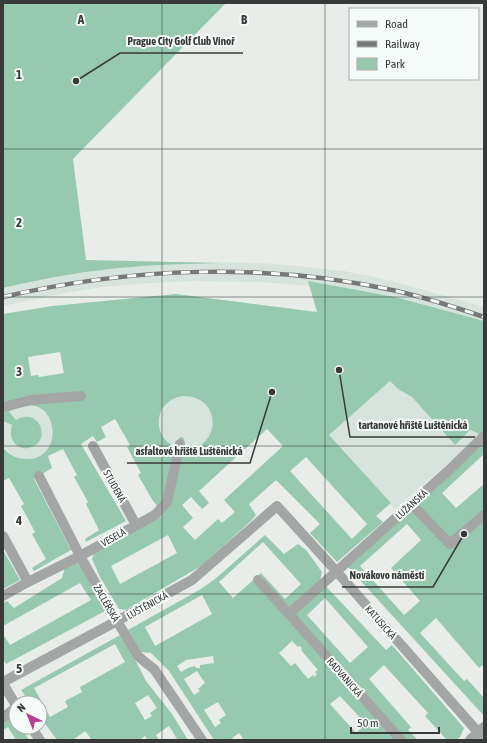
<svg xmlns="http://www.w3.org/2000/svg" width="487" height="743" viewBox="0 0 487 743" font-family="'Asap Condensed',sans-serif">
  <rect width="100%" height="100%" fill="#e8edea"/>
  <!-- built -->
  <path fill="#d6e4dd" d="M194,262L261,263L288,265L344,271L370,276L402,284L474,304L484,307V326L311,286L260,282L193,281L136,284L102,287L66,293L3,306V288L14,285L63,276L100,270Z
    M390,381L398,389L412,397L455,445L470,430L481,435L394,510L391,503L329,435Z
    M159 423a27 27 0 1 1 54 0a27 27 0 1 1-54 0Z
    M29,405L38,408L47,415L52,425L53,436L49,448L43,454L35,458L23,459L11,455L3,446V419L13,409Z"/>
  <!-- green -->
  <path fill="#96c9b0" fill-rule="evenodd" d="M3,3H226L73,159L86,260L221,263C192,264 162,264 133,267C89,270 46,278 3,288Z
    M308,281L395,297L484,321V436L470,430L455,445L412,397L398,389L390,381L329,435L391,503L376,516L383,522L337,562L310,533L320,524L276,480L249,504L256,515L251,521L201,566L126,610L119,609L100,577L92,559L95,551L161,517L163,512L153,501L138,475L141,473L127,447L130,445L115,419L101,427L106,437L97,442L93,436L81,444L126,521L86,542L85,539L99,530L86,504L88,502L74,477L77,475L63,449L48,456L52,468L34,479L71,550L34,571L32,568L46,559L32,534L35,532L21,506L24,504L9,478L3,481V447C8,455 17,459 27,459C64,459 59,399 24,406C18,408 14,408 9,412L16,420C38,407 51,437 34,446C19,454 7,440 12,425L3,421V412L9,407L3,402V314L52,306L176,294L317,312ZM60,352L64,373L39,377L38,375L31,376L28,357ZM183,396C224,396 221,451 183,449L184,438L180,437L175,447C150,435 155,400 183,396ZM267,429L283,446L224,500L235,512L222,523L218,519L195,540L183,527L193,518L182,505L191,497L202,509L209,503L199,491ZM306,457L367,524L352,539L290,471ZM168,535L177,553L120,584L111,566Z
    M484,442V454L442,493L456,508L484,484V666L483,665L479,668L436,618L420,633L464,681L467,679L484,698V716L348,567ZM407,524L421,540L391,568L420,601L404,615L360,566Z
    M265,535L284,554L298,544L306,550L322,572L320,580L386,650L392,645L464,728L460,737L456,740H447L425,716L428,713L384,665L369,679L411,727L408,730L418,740H244L239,733L230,740H214L169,671L151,653L141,652L128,630L201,589L215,579ZM263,542L301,584L285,599L261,573L233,598L219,582ZM202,595L212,614L155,646L145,627ZM325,598L368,647L350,663L307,615ZM292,641L298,647L300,646L302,649L301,650L318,670L315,672L317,674L314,677L313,675L308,679L295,663L291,666L279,653ZM213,656L214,663L200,665V668H196L195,666L190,667L181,672L177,666L186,660ZM197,671L205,683L198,689L200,691L194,695L184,679ZM340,696L366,724L356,733L330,704ZM218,702L226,715L219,720L221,723L215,727L204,710Z
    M3,550L20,580L3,589Z
    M76,562L82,566L107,610L6,664L3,659V634L10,645L91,600L80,583L3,626V603L7,601L14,608L62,578L65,567Z
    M122,634L146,681L172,714L188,740H177V739L169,726L156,735L159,740H148L145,736L139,740H92L85,731L73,740H57L40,717V703H30L21,690ZM115,644L125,662L80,687L82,692L65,701L68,707L50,717L34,688ZM148,695L157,708L150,713L152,716L145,720L135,703Z
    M14,718L16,720V727H21L29,740H16L8,727L3,730V724L8,720Z"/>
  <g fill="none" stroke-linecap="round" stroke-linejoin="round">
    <!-- minor -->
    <path stroke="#a4a6a5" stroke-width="10" d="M3,407L31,400L81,396
      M93,446L136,525
      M39,476L80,556L117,621L138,656L145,662L154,669L202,740
      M411,504L450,544L484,515
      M3,536L28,582
      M258,580L289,614
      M3,596L28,582L80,556L155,515L167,502L180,444
      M3,682L117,621L192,580L277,506L337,572L484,739
      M3,684L16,705
      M3,718L16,707
      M31,727L40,740
      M401,740L289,614L448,471L484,436
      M470,740L484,727"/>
    <defs>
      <path id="rail" d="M3,297C132,267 267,262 397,291C426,298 455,307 484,317"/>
    </defs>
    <!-- rail casing -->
    <use href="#rail" stroke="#767977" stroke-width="4.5"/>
    <!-- rail -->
    <use href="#rail" stroke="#f5fbf8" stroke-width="3" stroke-dasharray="9" stroke-linecap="butt"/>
  </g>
  <!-- grid -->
  <path fill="none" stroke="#383a39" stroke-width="1" stroke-opacity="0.55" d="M162,3V740M325,3V740M3,149H484M3,297H484M3,446H484M3,594H484"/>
  <g text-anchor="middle" stroke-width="4" stroke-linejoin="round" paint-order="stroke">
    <!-- street labels -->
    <g font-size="10" fill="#383a39" stroke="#f5fbf8">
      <text transform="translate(115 486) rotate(61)" y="4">STUDENÁ</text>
      <text transform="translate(411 504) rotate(-42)" y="4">LUŽANSKÁ</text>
      <text transform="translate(113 537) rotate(-29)" y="4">VESELÁ</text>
      <text transform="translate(107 603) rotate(60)" y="4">ŽACLÉŘSKÁ</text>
      <text transform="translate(147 605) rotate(-29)" y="4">LUŠTĚNICKÁ</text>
      <text transform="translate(381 622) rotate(49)" y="4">KATUSICKÁ</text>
      <text transform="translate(345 677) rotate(49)" y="4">RADVANICKÁ</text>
    </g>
  </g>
  <g font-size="13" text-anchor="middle" font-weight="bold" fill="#383a39" stroke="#f5fbf8" stroke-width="4" stroke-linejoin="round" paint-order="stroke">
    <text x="81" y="24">A</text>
    <text x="244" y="24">B</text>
    <text x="19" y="79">1</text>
    <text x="19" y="227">2</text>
    <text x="19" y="376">3</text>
    <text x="19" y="525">4</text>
    <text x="19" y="673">5</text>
  </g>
  <!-- callouts -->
  <path fill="none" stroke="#383a39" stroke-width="1.5" d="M76 81L120 53H243M339 370L350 437H475M272 392L250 463H127M464 534L433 587H342"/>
  <g fill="#383a39" stroke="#f5fbf8" stroke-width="1.5">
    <circle cx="76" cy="81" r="4"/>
    <circle cx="339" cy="370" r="4"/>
    <circle cx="272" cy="392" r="4"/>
    <circle cx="464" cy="534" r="4"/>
  </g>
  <g font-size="11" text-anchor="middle" font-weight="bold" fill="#383a39" stroke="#f5fbf8" stroke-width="4" stroke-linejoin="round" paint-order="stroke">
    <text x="181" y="45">Prague City Golf Club Vinoř</text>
    <text x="413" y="429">tartanové hřiště Luštěnická</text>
    <text x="189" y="455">asfaltové hřiště Luštěnická</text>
    <text x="387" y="579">Novákovo náměstí</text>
  </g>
  <!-- border -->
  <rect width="487" height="743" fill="none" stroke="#383a39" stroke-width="8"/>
  <!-- legend -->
  <rect x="349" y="8" width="130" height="72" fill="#f5fbf8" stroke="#a9aeac"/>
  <rect x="357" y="21" width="20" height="6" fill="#a4a6a5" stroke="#a9aeac"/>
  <text x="385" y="28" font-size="12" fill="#383a39">Road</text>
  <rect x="357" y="41" width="20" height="6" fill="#767977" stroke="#a9aeac"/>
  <text x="385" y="48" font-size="12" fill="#383a39">Railway</text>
  <rect x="357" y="58" width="20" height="12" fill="#96c9b0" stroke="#a9aeac"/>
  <text x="385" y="68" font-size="12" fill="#383a39">Park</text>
  <!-- north arrow -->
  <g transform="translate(28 715) rotate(317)"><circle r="19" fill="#f5fbf8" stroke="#a9aeac"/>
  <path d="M0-3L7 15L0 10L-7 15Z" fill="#b93e90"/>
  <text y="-6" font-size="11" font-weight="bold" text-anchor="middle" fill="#383a39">N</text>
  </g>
  <!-- scale -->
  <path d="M351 727v6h88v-6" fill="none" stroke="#383a39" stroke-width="2"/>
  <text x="357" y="727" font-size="12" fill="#383a39" stroke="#f5fbf8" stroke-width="3" paint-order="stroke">50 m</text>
</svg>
